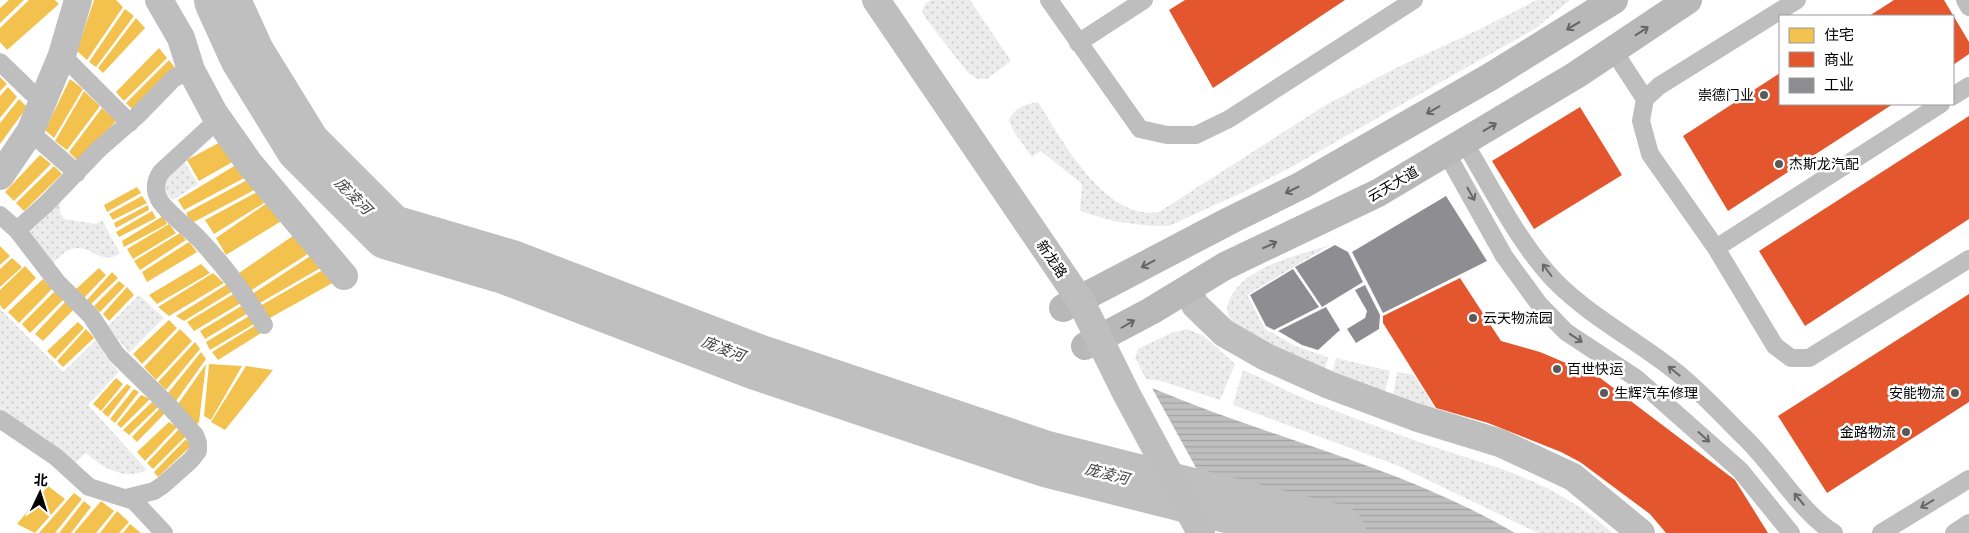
<svg xmlns="http://www.w3.org/2000/svg" width="1969" height="533" viewBox="0 0 1969 533" font-family="Mulish,'Noto Sans SC',sans-serif">
  <defs>
    <pattern id="grass-dots" width="8" height="8" patternUnits="userSpaceOnUse" patternTransform="scale(1.25)"><rect width="8" height="8" fill="#ececec"/><path d="M2 2h.1M6 6h.1" fill="none" stroke="#c9c9c9" stroke-width="1.8" stroke-linecap="round"/></pattern>
    <pattern id="water-rules" width="6" height="5" patternUnits="userSpaceOnUse" patternTransform="scale(1.25)"><rect width="6" height="5" fill="#bfbfbf"/><path d="M0 2.5h6" fill="none" stroke="#a2a2a2"/></pattern>
  </defs>
  <rect width="100%" height="100%" fill="#fff"/>
  <!-- grass -->
  <path fill="url(#grass-dots)" d="M931,0H970L1011,61L987,79H978L968,73L926,19L922,11L925,4Z
    M1537,0H1570L1536,28L1295,165L1243,192L1169,226H1150L1113,221L1080,211L1082,184L1041,151L1032,157L1014,132L1009,120C1014,108 1025,104 1038,102C1062,140 1105,221 1159,212L1324,106L1398,67L1480,29Z
    M183,160L198,184L173,200C155,185 172,173 183,160Z
    M60,199V213L64,219L96,224L102,220L120,253C99,269 89,237 65,252C60,256 55,261 50,266L30,232V227Z
    M1330,245L1247,295L1265,329L1297,347L1325,356L1328,358L1325,369C1300,358 1276,347 1252,334C1246,331 1236,327 1232,322C1227,316 1226,308 1229,301C1243,266 1297,256 1330,245Z
    M139,295L164,318L129,353L108,326Z
    M0,309L63,372L98,338L103,353L119,372L88,405L147,470C125,481 102,468 86,453L73,465L0,413Z
    M1187,329L1204,336L1235,364L1220,400L1161,381L1146,379L1135,358L1138,349L1171,333Z
    M1336,358L1390,371L1385,393L1332,372Z
    M1243,370C1264,379 1284,390 1305,399C1340,413 1376,426 1411,439C1487,466 1550,476 1612,533H1538L1399,466L1233,405Z
    M1397,372L1414,375L1435,409L1462,416V419L1393,396Z"/>
  <!-- water -->
  <path fill="url(#water-rules)" d="M1152,388C1272,439 1401,466 1515,533H1232Z"/>
  <!-- homes -->
  <path fill="#f2c14e" d="M9,0H24L0,23V8Z
    M29,0H55L59,4L7,50L0,42V28Z
    M94,0H116L123,7L87,60L77,51Z
    M125,9L134,16L96,67L89,62Z
    M136,18L145,28L103,73L98,68Z
    M159,48L167,58L124,101L116,92Z
    M169,60L176,69L134,111L126,103Z
    M0,77L7,84L0,91Z
    M70,79L83,89L54,138L45,130Z
    M8,87L17,97L0,118V96Z
    M84,91L100,106L67,150L55,141Z
    M19,99L27,107L0,144V123Z
    M102,108L116,121L79,162L69,152Z
    M224,140L236,160L199,181L187,160Z
    M40,155L51,164L14,201L5,192Z
    M239,163L248,176L184,210L178,200Z
    M54,166L62,174L24,211L16,203Z
    M249,179L256,189L192,223L186,213Z
    M137,187L141,193L107,212L104,205Z
    M257,192L264,203L214,234L205,220Z
    M142,196L147,203L113,220L109,214Z
    M270,201L283,220L226,255L216,238Z
    M148,205L149,210L116,228L114,223Z
    M152,211L156,218L119,237L116,232Z
    M163,216L167,224L124,247L122,241Z
    M169,224L176,233L133,259L127,249Z
    M300,231L314,250L250,291L239,273Z
    M180,233L186,240L140,270L134,261Z
    M189,242L197,252L147,282L142,272Z
    M0,246L10,256L0,265Z
    M315,253L324,266L258,304L252,294Z
    M12,258L22,267L0,287V269Z
    M201,264L210,273L157,304L149,295Z
    M25,266L36,278L4,310L0,305V290Z
    M99,268L106,275L84,298L75,290Z
    M326,268L336,281L268,319L260,306Z
    M112,272L118,278L91,304L87,300Z
    M213,273L224,283L169,316L158,307Z
    M43,279L52,289L19,323L8,312Z
    M119,281L125,286L100,312L94,306Z
    M229,283L233,291L184,321L176,316Z
    M127,287L134,295L109,321L103,314Z
    M55,291L63,300L30,333L22,324Z
    M235,293L241,303L194,331L187,322Z
    M66,301L74,309L43,341L35,334Z
    M243,305L248,313L205,339L200,331Z
    M249,316L254,324L210,350L206,342Z
    M169,320L177,328L142,364L133,354Z
    M78,322L84,328L55,359L47,351Z
    M256,325L261,333L218,360L212,352Z
    M86,329L94,338L63,367L57,361Z
    M180,329L192,341L156,380L144,367Z
    M195,342L200,349L166,390L158,382Z
    M201,352L206,359L176,401L168,393Z
    M206,364L199,422L195,426L178,404Z
    M209,364L242,366L211,420L204,416Z
    M246,366L273,370L225,430L211,422Z
    M116,378L123,384L101,411L93,404Z
    M127,384L131,387L108,417L102,412Z
    M134,389L139,392L115,423L110,419Z
    M141,395L150,399L121,428L117,424Z
    M152,402L158,407L129,435L123,430Z
    M160,408L166,412L137,442L132,437Z
    M169,422L177,427L145,461L137,452Z
    M179,429L187,435L153,469L147,463Z
    M186,439L191,446L158,477L154,472Z
    M48,486L65,499L35,533L17,524Z
    M74,493L82,499L55,533H39Z
    M84,501L91,507L71,533H59Z
    M101,501L114,511L96,533H74Z
    M117,511L129,522L119,533H100Z
    M130,524L141,533H123Z"/>
  <!-- shops -->
  <path fill="#e4572e" d="M1185,0H1345L1213,88L1169,10Z
    M1894,0H1944L1969,42V54L1953,65V16H1869Z
    M1780,73V104H1893L1728,211L1683,136Z
    M1580,107L1622,175L1534,229L1492,161Z
    M1969,116V219L1805,326L1759,251Z
    M1460,278L1501,341L1540,352L1599,377L1735,480L1768,533H1666L1650,514L1580,462L1561,452L1488,423L1436,408L1383,323V316Z
    M1969,294V402L1827,493L1778,416Z"/>
  <!-- industry -->
  <path fill="#8d8d92" d="M1446,196L1487,261L1383,313L1352,252Z
    M1335,245L1348,252L1363,282L1322,307L1295,267Z
    M1293,269L1319,307L1274,330L1266,326L1250,295Z
    M1365,285L1380,315L1379,329L1356,343L1347,329L1365,318L1367,311L1355,290Z
    M1326,307L1340,330L1318,350L1302,345L1278,331Z"/>
  <g fill="none" stroke-linecap="round" stroke-linejoin="round">
    <!-- river -->
    <path stroke="#bfbfbf" stroke-width="56" d="M222,0L247,55L303,146L389,232L508,267L757,362L1046,459L1338,533"/>
    <!-- service -->
    <path stroke="#bebebe" stroke-width="18" d="M1049,0L1140,129L1167,135H1196L1229,119L1414,0
      M1797,0L1659,86L1645,99L1641,121L1650,154L1716,248L1775,346L1791,358H1809L1969,259
      M1965,0L1969,7
      M1078,43L1144,0
      M1613,50L1645,99
      M62,55L130,123
      M0,62L32,93L45,97
      M1953,96L1969,86
      M214,113L212,125L161,172C155,181 154,191 160,201C170,216 187,226 199,239C224,265 245,294 264,325
      M30,132L77,173
      M1462,145L1470,152C1496,196 1521,246 1556,282C1591,317 1636,340 1675,371C1699,390 1721,414 1743,436C1774,465 1800,512 1834,533
      M1443,155L1452,163L1504,256L1539,304L1566,332L1636,378L1740,470L1791,533
      M0,215L17,230L57,282L91,316L116,354L170,407L195,435L198,443V451L191,460L163,485L154,491L126,498
      M17,230L46,204L99,149L138,115L174,78L191,70
      M1716,248L1941,104
      M0,419L56,457L89,487L134,501L164,533
      M1881,533L1969,479
      M1954,533L1969,523"/>
    <!-- minor -->
    <path stroke="#bebebe" stroke-width="28" d="M159,0L181,38L191,70L214,113L249,163L344,276
      M0,176L30,132L62,55L78,0
      M1188,289L1195,305L1224,333L1266,357L1329,385L1415,417L1500,443L1573,477L1641,533"/>
    <!-- secondary -->
    <path stroke="#b8b8b8" stroke-width="28" d="M1063,308L1229,221L1302,185L1490,77L1614,0
      M1085,346L1151,311L1225,266L1378,193L1576,75L1688,0"/>
    <!-- primary -->
    <path stroke="#bebebe" stroke-width="28" d="M876,0L1080,300L1126,393L1201,533"/>
  </g>
  <!-- one-way arrows -->
  <defs><path id="oneway-shaft" d="M-6 0H5M1.5-3L5.5 0L1.5 3" fill="none" stroke-width="1.6" stroke-linecap="round" stroke-linejoin="round" transform="scale(1.25)"/></defs>
  <g stroke="#656565">
    <use href="#oneway-shaft" transform="translate(1573 26) rotate(149)"/>
    <use href="#oneway-shaft" transform="translate(1642 31) rotate(-33)"/>
    <use href="#oneway-shaft" transform="translate(1433 110) rotate(150)"/>
    <use href="#oneway-shaft" transform="translate(1490 127) rotate(-31)"/>
    <use href="#oneway-shaft" transform="translate(1292 190) rotate(154)"/>
    <use href="#oneway-shaft" transform="translate(1270 245) rotate(-25)"/>
    <use href="#oneway-shaft" transform="translate(1148 264) rotate(152)"/>
    <use href="#oneway-shaft" transform="translate(1128 324) rotate(-30)"/>
  </g>
  <g stroke="#686868">
    <use href="#oneway-shaft" transform="translate(1471 194) rotate(60)"/>
    <use href="#oneway-shaft" transform="translate(1547 270) rotate(-127)"/>
    <use href="#oneway-shaft" transform="translate(1576 338) rotate(33)"/>
    <use href="#oneway-shaft" transform="translate(1674 371) rotate(-141)"/>
    <use href="#oneway-shaft" transform="translate(1704 437) rotate(42)"/>
    <use href="#oneway-shaft" transform="translate(1799 499) rotate(-130)"/>
    <use href="#oneway-shaft" transform="translate(1927 504) rotate(149)"/>
  </g>
  <!-- markers -->
  <g fill="#595959" stroke="#fff" stroke-width="2">
    <circle cx="1764" cy="95" r="5"/>
    <circle cx="1779" cy="164" r="5"/>
    <circle cx="1473" cy="318" r="5"/>
    <circle cx="1557" cy="369" r="5"/>
    <circle cx="1604" cy="393" r="5"/>
    <circle cx="1955" cy="393" r="5"/>
    <circle cx="1906" cy="432" r="5"/>
  </g>
  <g text-anchor="middle" stroke-width="5" stroke-linejoin="round" paint-order="stroke">
    <!-- poi labels -->
    <g font-size="14" fill="#000" stroke="#fff" text-anchor="start">
      <text x="1754" y="100" text-anchor="end">崇德门业</text>
      <text x="1789" y="169">杰斯龙汽配</text>
      <text x="1483" y="323">云天物流园</text>
      <text x="1567" y="374">百世快运</text>
      <text x="1614" y="398">生辉汽车修理</text>
      <text x="1945" y="398" text-anchor="end">安能物流</text>
      <text x="1896" y="437" text-anchor="end">金路物流</text>
    </g>
    <!-- street labels -->
    <g font-size="14" fill="#000" stroke="#fff">
      <text transform="translate(1393 184) rotate(-30)" y="5">云天大道</text>
      <text transform="translate(1052 259) rotate(56)" y="5">新龙路</text>
    </g>
    <!-- water labels -->
    <g font-size="15" font-style="italic" fill="#444" stroke="#fff">
      <text transform="translate(353 196) rotate(45)" y="5">庞凌河</text>
      <text transform="translate(723 349) rotate(21)" y="5">庞凌河</text>
      <text transform="translate(1107 474) rotate(14)" y="5">庞凌河</text>
    </g>
  </g>
  <!-- legend -->
  <rect x="1779" y="15" width="175" height="90" fill="#ffffff" stroke="#999999"/>
  <rect x="1789" y="28" width="25" height="15" fill="#f2c14e" stroke="#999999"/>
  <text x="1824" y="40" font-size="15" fill="#000000">住宅</text>
  <rect x="1789" y="52" width="25" height="15" fill="#e4572e" stroke="#999999"/>
  <text x="1824" y="65" font-size="15" fill="#000000">商业</text>
  <rect x="1789" y="78" width="25" height="15" fill="#8d8d92" stroke="#999999"/>
  <text x="1824" y="90" font-size="15" fill="#000000">工业</text>
  <!-- north arrow -->
  <g transform="translate(40 493) rotate(4)" stroke="#ffffff" stroke-width="4" paint-order="stroke">
  <path d="M0-4L9 19L0 12L-9 19Z" fill="#000000"/>
  <text y="-8" font-size="14" font-weight="bold" text-anchor="middle" fill="#000000">北</text>
  </g>
</svg>
